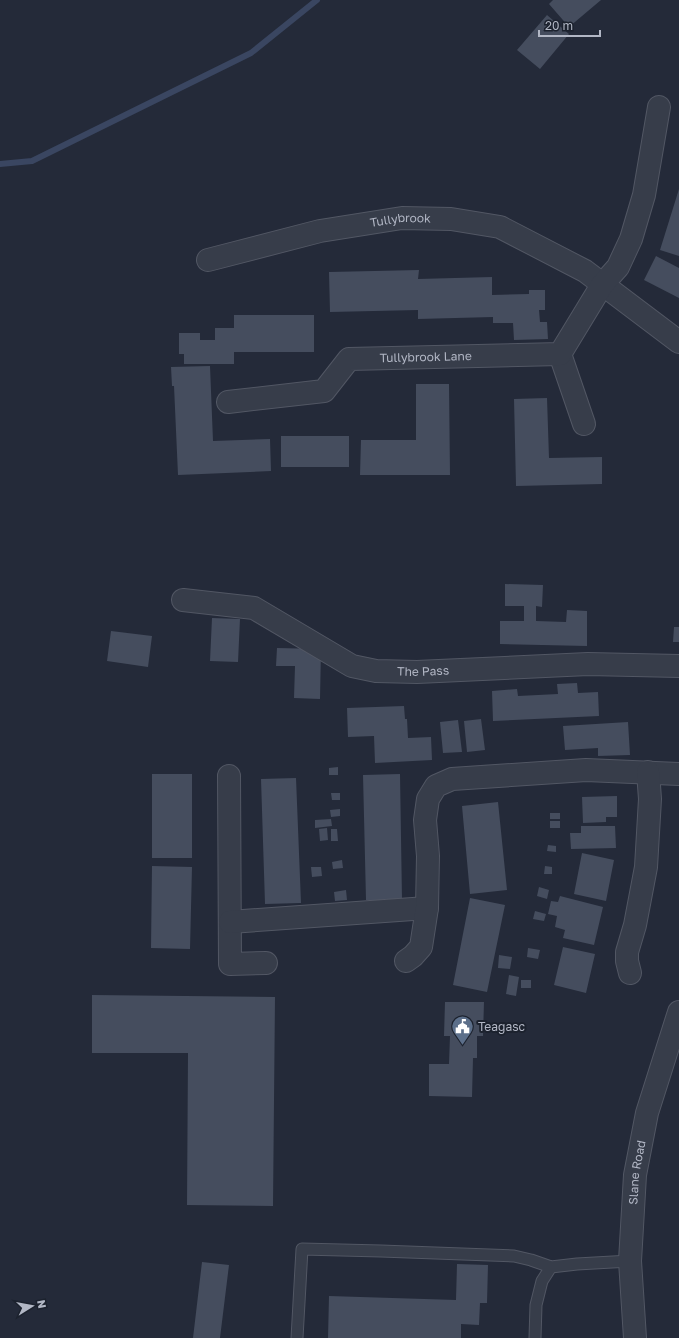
<svg xmlns="http://www.w3.org/2000/svg" width="679" height="1338" viewBox="0 0 679 1338" font-family="'Golos Text',sans-serif">
  <rect width="100%" height="100%" fill="#242a39"/>
  <g fill="none" stroke-linecap="round" stroke-linejoin="round">
    <!-- stream -->
    <path stroke="#3a4661" stroke-width="6" d="M0,164L32,161L251,53L317,0"/>
  </g>
  <!-- building -->
  <path fill="#454d5e" d="M553,0H601L569,27L549,4Z
    M547,15L569,34L540,69L517,50Z
    M679,189V256L660,250Z
    M656,256L679,268V298L644,280Z
    M419,270L418,279L492,277V295L529,294V290H545V310H539L540,322H547L548,339L514,340L513,323H493V317L418,319V310L330,312L329,272Z
    M234,315H314V352H234V364H184V354H179V333H200V340H215V328H234Z
    M210,366L213,441L270,439L271,471L178,475L174,386H172L171,367Z
    M416,384H449L450,475H360L361,440H416Z
    M547,398L549,458L602,457V484L516,486L514,399Z
    M281,436H349V467H281Z
    M505,584L543,585L542,607L536,606V621L566,622L567,610L587,611V646L500,644V621H524V606H505Z
    M212,618L240,619L238,662L210,661Z
    M674,627H679V642H673Z
    M111,631L152,636L148,667L107,661Z
    M277,648L321,649L320,699L294,698L295,666H276Z
    M577,683L578,693L598,692L599,716L493,721L492,691L517,689L518,696L558,694L557,684Z
    M404,706L405,719H407L408,738L431,737L432,760L375,763L374,736L348,737L347,708Z
    M481,719L485,750L467,752L464,721Z
    M458,720L462,752L443,753L440,722Z
    M628,722L630,755L598,756V748L565,750L563,726Z
    M338,767V775H329V768Z
    M152,774H192V858H152Z
    M400,774L402,900H366L363,775Z
    M296,778L301,903L265,904L261,779Z
    M331,793H340V800H332Z
    M617,796V817H606V822L583,823L582,797Z
    M498,802L507,890L470,894L462,806Z
    M340,809V816L331,817L330,810Z
    M550,813H560V819H550Z
    M331,819L332,826L315,828V820Z
    M550,821H560V828H550Z
    M581,826H615L616,848L571,849L570,833H581Z
    M327,828L328,840L320,841L319,829Z
    M331,829H337L338,841H331Z
    M548,845L556,846V852L547,851Z
    M582,853L614,860L606,901L574,894Z
    M342,860L343,868L333,869L332,862Z
    M152,866L192,867L190,949L151,948Z
    M545,866L552,867V874H544Z
    M311,867H321L322,876L312,877Z
    M539,887L549,890L547,899L537,896Z
    M346,890L347,900L335,901L334,892Z
    M560,896L603,907L594,945L563,938L565,930L555,927L557,916L548,914L551,901L558,902Z
    M470,898L505,905L487,992L453,985Z
    M535,911L546,914L544,921L533,919Z
    M563,947L595,954L586,993L554,985Z
    M528,948L540,950L538,959L527,957Z
    M499,955L512,957L510,969L498,968Z
    M509,975L519,977L516,996L506,994Z
    M521,980H531V988H521Z
    M92,995L275,997L273,1206L187,1205L188,1053H92Z
    M445,1002H484L483,1036H477V1058H473L472,1097L429,1096V1064H449L450,1036H444Z
    M202,1262L229,1265L220,1338H193Z
    M457,1264L488,1265L487,1303H480L479,1325L461,1324V1338H328L329,1296L456,1300Z"/>
  <g fill="none" stroke-linecap="round" stroke-linejoin="round">
    <defs>
      <path id="lane" d="M297,1338L302,1249L381,1251L514,1256L531,1260L551,1267L577,1264L630,1261
        M535,1338L536,1305L542,1281L551,1267"/>
      <g id="street">
        <path id="s1" d="M208,260L320,231L402,218L451,219L500,227L585,271L679,342"/>
        <path d="M560,354L584,424"/>
        <path id="s2" d="M228,402L324,391L349,359L560,354L602,285L618,267L631,239L644,195L659,107"/>
        <path id="s3" d="M183,600L254,608L352,666L376,671L417,672L588,664L679,666"/>
        <path d="M229,776L230,964L266,963"/>
        <path d="M230,922L427,908"/>
        <path d="M406,961L413,956L421,947L427,908L428,856L425,820L428,799L436,786L452,779L586,770L679,774"/>
        <path d="M630,973L627,961V952L635,925L646,867L650,799L648,772"/>
        <path id="s4" d="M635,1338L630,1261L635,1175L647,1113L679,1012"/>
      </g>
    </defs>
    <!-- lane casing -->
    <use href="#lane" stroke="#525764" stroke-width="13"/>
    <!-- street casing -->
    <use href="#street" stroke="#525764" stroke-width="24"/>
    <!-- lane -->
    <use href="#lane" stroke="#373d4a" stroke-width="11"/>
    <!-- street -->
    <use href="#street" stroke="#373d4a" stroke-width="22"/>
  </g>
  <!-- icons -->
  <defs>
    <symbol id="civic-pin" viewBox="-11 -11 22 30"><path d="M0 17L-7.5 6A9.5 9.5 0 1 1 7.5 6Z" fill="#5c6f8a" stroke="#1c222e"/><path d="M-.6-6.5H3V-4.5H.6V-3L4-1V1h2V6H-6V1h2V-1L-.6-3ZM-1.2 2.5V6h2.4V2.5Z" fill="#fff"/></symbol>
  </defs>
  <g fill-rule="evenodd">
    <use href="#civic-pin" x="450" y="1014" width="25" height="34"/>
  </g>
  <g text-anchor="middle" stroke-width="4" stroke-linejoin="round" paint-order="stroke">
    <!-- street labels -->
    <g font-size="12" fill="#b2b7c5" stroke="#1c222e">
      <text dy="4" stroke="none"><textPath href="#s1" startOffset="197">Tullybrook</textPath></text>
      <text dy="4" stroke="none"><textPath href="#s2" startOffset="214">Tullybrook Lane</textPath></text>
      <text dy="4" stroke="none"><textPath href="#s3" startOffset="257">The Pass</textPath></text>
      <text dy="4" stroke="none"><textPath href="#s4" startOffset="166">Slane Road</textPath></text>
    </g>
    <!-- poi labels -->
    <g font-size="12" fill="#b2b7c5" stroke="#1c222e" text-anchor="start">
      <text x="478" y="1031">Teagasc</text>
    </g>
  </g>
  <!-- north arrow -->
  <g transform="translate(32 1306) rotate(79)" stroke="#1c222e" stroke-width="3" paint-order="stroke">
  <path d="M0-3L7 15L0 10L-7 15Z" fill="#b2b7c5"/>
  <text y="-6" font-size="11" font-weight="bold" text-anchor="middle" fill="#b2b7c5">N</text>
  </g>
  <!-- scale -->
  <path d="M539 30v6h61v-6" fill="none" stroke="#b2b7c5" stroke-width="2"/>
  <text x="545" y="30" font-size="12" fill="#b2b7c5" stroke="#1c222e" stroke-width="3" paint-order="stroke">20 m</text>
</svg>
